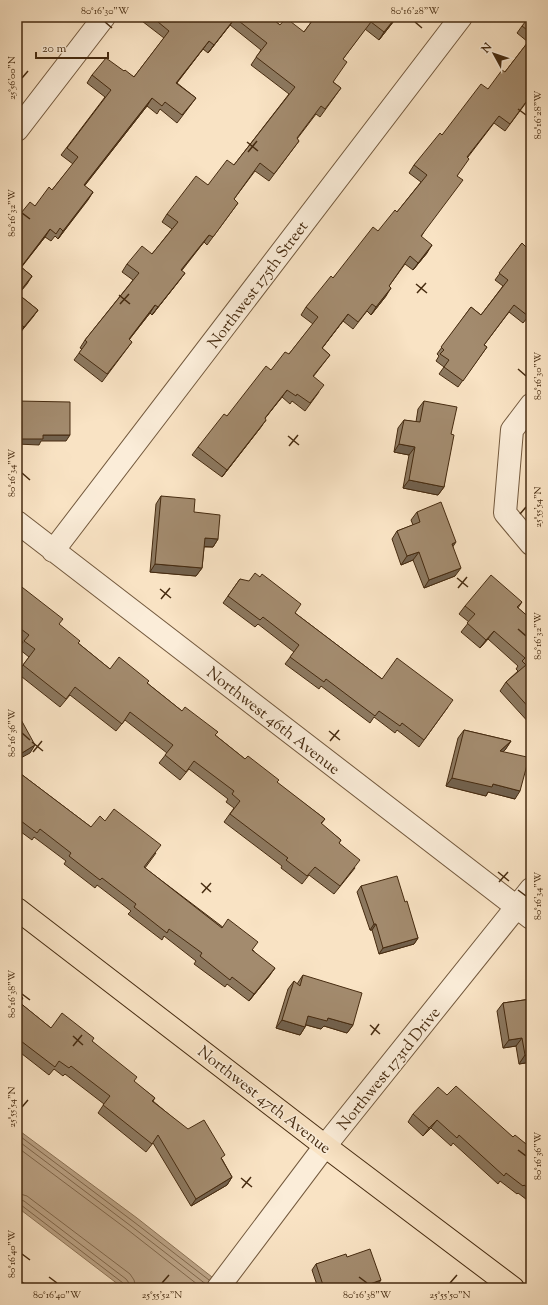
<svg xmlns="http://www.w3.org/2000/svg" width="548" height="1305" viewBox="0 0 548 1305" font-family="'Sorts Mill Goudy',serif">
  <rect width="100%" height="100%" fill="#f9e3c4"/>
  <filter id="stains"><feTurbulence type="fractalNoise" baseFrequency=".005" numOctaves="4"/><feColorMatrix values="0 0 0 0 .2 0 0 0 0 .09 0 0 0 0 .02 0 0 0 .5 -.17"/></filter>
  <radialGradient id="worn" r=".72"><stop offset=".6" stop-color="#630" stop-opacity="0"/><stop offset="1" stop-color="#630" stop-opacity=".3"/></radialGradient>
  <!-- water -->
  <path fill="#bca487" stroke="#8d7457" d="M17,1129L137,1218L226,1288H123L17,1207Z"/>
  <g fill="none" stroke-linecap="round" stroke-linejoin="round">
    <!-- shore -->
    <path stroke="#81684c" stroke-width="1" d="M17,1134L134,1222L209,1280
      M17,1140L131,1226L207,1285
      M17,1147L128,1230L202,1288
      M17,1193L27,1196L130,1274L134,1280L136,1288
      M17,1199L24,1201L126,1279L129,1283L130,1288
      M17,1205H21L123,1283L125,1288"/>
    <defs>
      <path id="minor" d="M17,130L104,17
        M531,405L512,430L505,513L531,544
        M17,522L531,918
        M53,551L461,17
        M218,1288L325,1146L531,889"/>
      <path id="major" d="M17,909L325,1146L513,1288"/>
    </defs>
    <!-- minor casing -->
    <use href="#minor" stroke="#73593d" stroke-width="24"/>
    <!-- major casing -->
    <use href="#major" stroke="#462b10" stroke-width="24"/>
    <!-- minor -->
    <use href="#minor" stroke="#fbedd9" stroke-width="22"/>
    <!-- major -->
    <use href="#major" stroke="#f9e3c4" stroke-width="22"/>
  </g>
  <!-- wall -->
  <path fill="#8c785f" stroke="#462b10" d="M138,17H270L280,25L304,32L315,17H397L379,40L365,29L343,59L333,82L341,88L320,117L316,114L297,139L299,141L269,181L255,171L234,199L238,203L207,245L204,242L181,270L179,281L152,315L150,313L129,340L132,342L102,382L74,360L82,349L80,348L85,340L133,280L122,272L127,264L152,254L172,229L162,222L167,214L208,185L234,165L289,94L251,65L261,50L230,25L208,53L203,49L177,83L196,98L177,123L160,109L157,114L147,106L84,186L93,192L58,239L55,236L51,241L45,237L21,267L32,276L18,294L38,310L19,334L17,333V218L35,206L52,190L73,164L61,155L105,97L87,83L92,75L124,71L134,77L164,38L138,18Z
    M531,17V96L505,131L494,123L468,157L421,237L427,253L413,270L405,264L389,286L386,296L371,315L367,311L353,329L343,321L322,348L330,355L313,377L319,392L305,411L292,401L290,404L282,397L265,418L261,427L222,477L192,455L198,447L227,416L271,370L289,354L313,324L301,315L306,307L333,278L378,231L397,212L421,182L409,173L414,165L442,135L505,72L528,42L517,33L522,26Z
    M522,243L531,313L523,323L509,312L484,345L487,347L458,387L439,374L444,367L436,361L439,356L437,354L471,307L481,315L503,286L495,280Z
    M424,401L451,434L444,487L438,495L403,488L409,455L394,452L398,428L404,420L416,422L418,409Z
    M161,496L194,512L218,539L213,547H204L202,568L196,576L150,572L156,504Z
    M417,512L453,547L455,576L424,588L413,560L401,565L392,539L397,531L413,525L411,520Z
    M17,579L18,584L78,643L110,669L147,683L182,711L218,732L215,735L245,759L325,819L321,824L341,840L339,843L355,868L334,894L309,875L302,884L281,868L282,866L224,822L234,808L226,802L228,799L189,769L180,780L159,763L167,753L125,720L116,731L70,695L60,707L17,673L29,657L19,649L23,642L17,638Z
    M240,579L295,613L382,679L448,707L419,747L397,730L395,733L374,717L370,723L321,686L319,689L285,664L294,652L258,624L255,627L223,603Z
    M522,602L518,608L531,619V725L500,691L506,682L518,671L516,669L518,666L488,639L480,648L461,632L469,622L459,614L465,606Z
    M464,730L511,741L505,750L503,751L515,799L488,792L486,796L446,786L458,738Z
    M17,771L91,827L105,821L156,853L145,868L253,950L270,975L249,1001L227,984L225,987L194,964L196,961L164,936L162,940L128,914L131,911L97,885L95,888L64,864L66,861L34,837L32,840L17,829Z
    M361,886L405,902L418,938L414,944L379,954L372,930H370L357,892Z
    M303,975L353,1025L347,1033L324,1026L321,1029L306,1025L305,1027L300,1035L276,1028L288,989L294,981L297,984Z
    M17,993L23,998L20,1003L51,1028L92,1041L134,1082L155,1098L153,1101L222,1159L232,1177L227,1185L191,1206L153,1143L146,1152L98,1113L104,1104L65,1074L63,1076L54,1069L49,1075L17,1050Z
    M531,999V1062L519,1064L516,1046L503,1048L497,1011L503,1003Z
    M447,1095L513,1137L531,1148V1203L518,1193L517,1194L500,1181L498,1184L453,1143L451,1146L431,1128L423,1136L408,1122L413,1114Z
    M347,1257L377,1286L372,1288H318L312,1270L316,1264Z"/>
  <!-- shaded-wall -->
  <path fill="#72614d" stroke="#462b10" d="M396,17H397L379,40L384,32Z
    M235,18L230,25L208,53L214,45Z
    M209,41L203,49L171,90L176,83Z
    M152,98L147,106L79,193L84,185Z
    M93,192L88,200L58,239L63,231Z
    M50,229L45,237L17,273L21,267Z
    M209,235L204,242L176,278L181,270Z
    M432,245L427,253L413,270L418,263Z
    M185,273L179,281L152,315L158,307Z
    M32,276L27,284L17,296V295Z
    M391,288L386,296L371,315L376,307Z
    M155,305L150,313L123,347L129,339Z
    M38,310L33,317L19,334L24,327Z
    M348,314L343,321L317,355L322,348Z
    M287,390L282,397L259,426L265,418Z
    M266,420L261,427L222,477L227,470Z
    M43,435H70L66,441H41L39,445L17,444V439Z
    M399,444L415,447L409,455L394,452Z
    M409,480L444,487L438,495L403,488Z
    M205,538L218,539L213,547L199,546Z
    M456,542L450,551L452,544Z
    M419,552L413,560L401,565L407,556Z
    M155,564L202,568L196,576L150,572Z
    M461,568L455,576L424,588L429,580Z
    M494,631L488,639L480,648L486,640Z
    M511,741L505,750L495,759L500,751Z
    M35,745L30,753L17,760V756Z
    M452,778L493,784L520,791L515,799L488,792L486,796L446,786Z
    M374,924H376L372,930H370Z
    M418,938L414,944L379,954L383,948Z
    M275,968L270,975L249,1001L254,994Z
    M308,1016L328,1018L353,1025L347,1033L324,1026L321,1029L303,1024Z
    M282,1020L305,1027L300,1035L276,1028Z
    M522,1038L516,1046L503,1048L509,1040Z
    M525,1055H531V1062L519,1064Z
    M437,1120L431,1128L423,1136L429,1128Z
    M232,1177L227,1185L191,1206L196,1199Z
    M381,1280L377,1286L372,1288H359Z"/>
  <!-- building -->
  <path fill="#a38b6e" stroke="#462b10" d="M152,17H270L280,25L286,18L304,32L315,17H396L384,32L371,22L343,59L347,62L333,82L341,88L325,109L321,106L297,138L299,141L274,174L260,163L234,199L238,203L213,237L209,235L181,270L185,273L158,307L155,305L129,339L132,342L107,374L79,353L87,342L85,340L139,273L127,264L142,246L152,254L178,222L167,214L196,176L208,185L227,160L234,165L295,87L256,57L267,43L235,18L214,45L209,41L176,83L196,98L182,115L165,102L162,106L152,98L84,185L93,192L63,231L60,228L56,234L50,229L21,267L32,276L18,294L38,310L24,327L17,321V218L30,202L35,206L49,187L52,190L78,157L67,148L111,90L92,75L106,58L124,71L125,70L134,77L169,31Z
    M529,17H531V33L522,26Z
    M531,38V95L510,124L499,116L467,157L469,159L457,176L463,180L421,236L432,245L418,263L410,256L389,286L391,288L376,307L372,304L358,322L348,314L322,348L330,355L313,376L324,385L310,403L297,394L296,396L287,390L265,418L266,420L227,470L198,447L224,414L227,416L266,366L271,370L285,352L289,354L318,317L306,307L331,276L333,278L373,227L378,231L395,210L397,212L427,175L414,165L440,133L442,135L481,84L488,89L502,70L505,72Z
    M531,241V312L528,316L514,305L484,345L487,347L463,381L444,367L449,360L440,354L444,350L441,347L471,307L481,315L508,280L499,273L522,243L526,247Z
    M17,401L70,402V435H43V439H17Z
    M424,401L457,407L451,434L454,435L444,487L409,480L415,447L399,444L404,420L420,422Z
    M161,496L195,499L194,512L220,515L218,539L205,538L202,568L155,564Z
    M441,502L456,542L452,544L461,568L429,580L419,552L407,556L397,531L420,522L417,512Z
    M255,573L260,577L262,574L301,604L295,613L382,679L397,658L453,700L424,740L402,723L400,726L379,711L375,716L326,679L324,682L290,657L299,645L263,617L260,620L228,596L240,579L249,581Z
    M491,575L522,602L517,607L531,619V710L506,682L526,665L522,661L525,658L494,631L486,640L467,623L475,614L465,606Z
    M17,579L19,581L18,584L63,619L59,624L80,641L78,643L110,669L119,657L149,681L147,683L182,711L185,707L218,732L215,735L245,759L248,756L279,780L277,782L325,819L321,823L341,840L339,843L360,860L340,886L315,867L307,876L286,860L288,858L230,814L240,801L232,794L234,791L194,761L186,772L165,755L173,745L130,712L122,724L75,687L66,699L23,665L35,649L24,641L29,635L17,626Z
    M19,716L35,745L17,756V717Z
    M464,730L511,741L500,751L527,757V765L520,791L493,784L492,787L452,778Z
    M17,771L91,827L100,816L105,821L114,809L161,845L144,867L222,928L228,919L258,942L252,950L275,968L254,994L232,977L230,980L200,956L202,953L169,929L167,933L134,907L136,904L102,878L100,880L69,856L71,853L40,829L37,833L17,818Z
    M397,876L405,902L407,901L418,938L383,948L376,924H374L361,886Z
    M303,975L362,993L353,1025L328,1018L327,1021L308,1016L305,1027L282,1020L294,981L300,986Z
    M17,993L23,998L19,1002L51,1028L62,1013L94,1038L92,1041L137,1077L134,1081L155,1098L152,1101L188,1129L204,1120L225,1155L221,1158L232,1177L196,1199L158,1135L152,1144L103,1105L110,1096L71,1066L69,1068L59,1061L55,1067L17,1038Z
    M531,999V1055H525L522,1038L509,1040L503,1003Z
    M456,1086L513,1137L515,1135L531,1148V1190L524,1185L523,1186L506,1173L504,1176L459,1135L457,1138L437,1120L429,1128L413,1114L438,1087L447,1095Z
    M370,1249L381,1280L359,1288H324L316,1264L346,1254L347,1257Z
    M17,1278L30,1288H17Z"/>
  <!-- ticks -->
  <path fill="none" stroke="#462b10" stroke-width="1.5" d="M105,22L112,28M415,22L422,28M22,78L28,71M518,109L526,115M247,142L258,151M248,152L257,141M22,213L30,219M416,284L427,293M417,293L426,283M119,295L130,304M120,304L129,294M518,369L526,376M288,436L299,445M289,446L298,435M22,473L30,480M520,514L526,507M457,578L468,587M458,588L467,577M160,589L171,598M161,599L170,588M518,629L526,636M329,731L340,740M22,733L30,740M330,741L339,730M32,742L43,751M33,752L42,741M498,872L509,881M499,882L508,872M201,883L211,892M518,890L526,896M202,893L211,883M22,994L30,1000M370,1025L380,1034M371,1035L379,1024M73,1036L83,1045M73,1046L82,1035M22,1107L28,1100M518,1150L526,1156M241,1178L252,1187M242,1188L251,1177M22,1254L30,1260M49,1277L57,1283M359,1277L367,1283M162,1283L169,1275M450,1283L457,1275"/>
  <g text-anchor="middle" stroke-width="3" stroke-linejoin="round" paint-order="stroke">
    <!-- street labels -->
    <g font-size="16" fill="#462b10" stroke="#fbedd9">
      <text transform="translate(257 284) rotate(-53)" y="6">Northwest 175th Street</text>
      <text transform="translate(274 720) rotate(38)" y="6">Northwest 46th Avenue</text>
      <text transform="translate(388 1068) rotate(-51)" y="6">Northwest 173rd Drive</text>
      <text transform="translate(265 1099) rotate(38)" y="6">Northwest 47th Avenue</text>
    </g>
  </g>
  <!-- margin -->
  <rect width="548" height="1305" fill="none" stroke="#f9e3c4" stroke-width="44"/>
  <!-- north arrow -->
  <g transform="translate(494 54) rotate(310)" stroke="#fbedd9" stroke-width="3" paint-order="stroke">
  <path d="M0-3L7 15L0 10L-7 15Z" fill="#462b10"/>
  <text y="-6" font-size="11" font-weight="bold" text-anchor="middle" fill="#462b10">N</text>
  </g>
  <!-- scale -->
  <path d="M36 52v6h72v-6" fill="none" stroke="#462b10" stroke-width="2"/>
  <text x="42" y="52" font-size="12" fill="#462b10" stroke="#fbedd9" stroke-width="3" paint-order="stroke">20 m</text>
  <rect x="22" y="22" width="504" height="1261" fill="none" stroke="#462b10" stroke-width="1.5"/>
  <g font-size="10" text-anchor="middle" fill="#462b10">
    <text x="105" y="14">80°16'30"W</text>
    <text x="415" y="14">80°16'28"W</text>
    <text transform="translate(11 78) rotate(-90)" y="4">25°56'00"N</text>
    <text transform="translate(537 115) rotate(-90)" y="4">80°16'28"W</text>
    <text transform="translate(11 213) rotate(-90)" y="4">80°16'32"W</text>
    <text transform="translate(537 376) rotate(-90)" y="4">80°16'30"W</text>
    <text transform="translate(11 473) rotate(-90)" y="4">80°16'34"W</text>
    <text transform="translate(537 507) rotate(-90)" y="4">25°55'54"N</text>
    <text transform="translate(537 636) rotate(-90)" y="4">80°16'32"W</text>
    <text transform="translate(11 733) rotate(-90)" y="4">80°16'36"W</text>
    <text transform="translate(537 896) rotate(-90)" y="4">80°16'34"W</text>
    <text transform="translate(11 994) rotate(-90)" y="4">80°16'38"W</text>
    <text transform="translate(11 1107) rotate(-90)" y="4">25°55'54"N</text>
    <text transform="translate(537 1156) rotate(-90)" y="4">80°16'36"W</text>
    <text transform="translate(11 1254) rotate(-90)" y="4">80°16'40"W</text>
    <text x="57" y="1298">80°16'40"W</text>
    <text x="162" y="1298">25°55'52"N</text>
    <text x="367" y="1298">80°16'38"W</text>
    <text x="450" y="1298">25°55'50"N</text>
  </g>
  <rect width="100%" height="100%" filter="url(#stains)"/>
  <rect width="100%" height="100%" fill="url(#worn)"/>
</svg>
